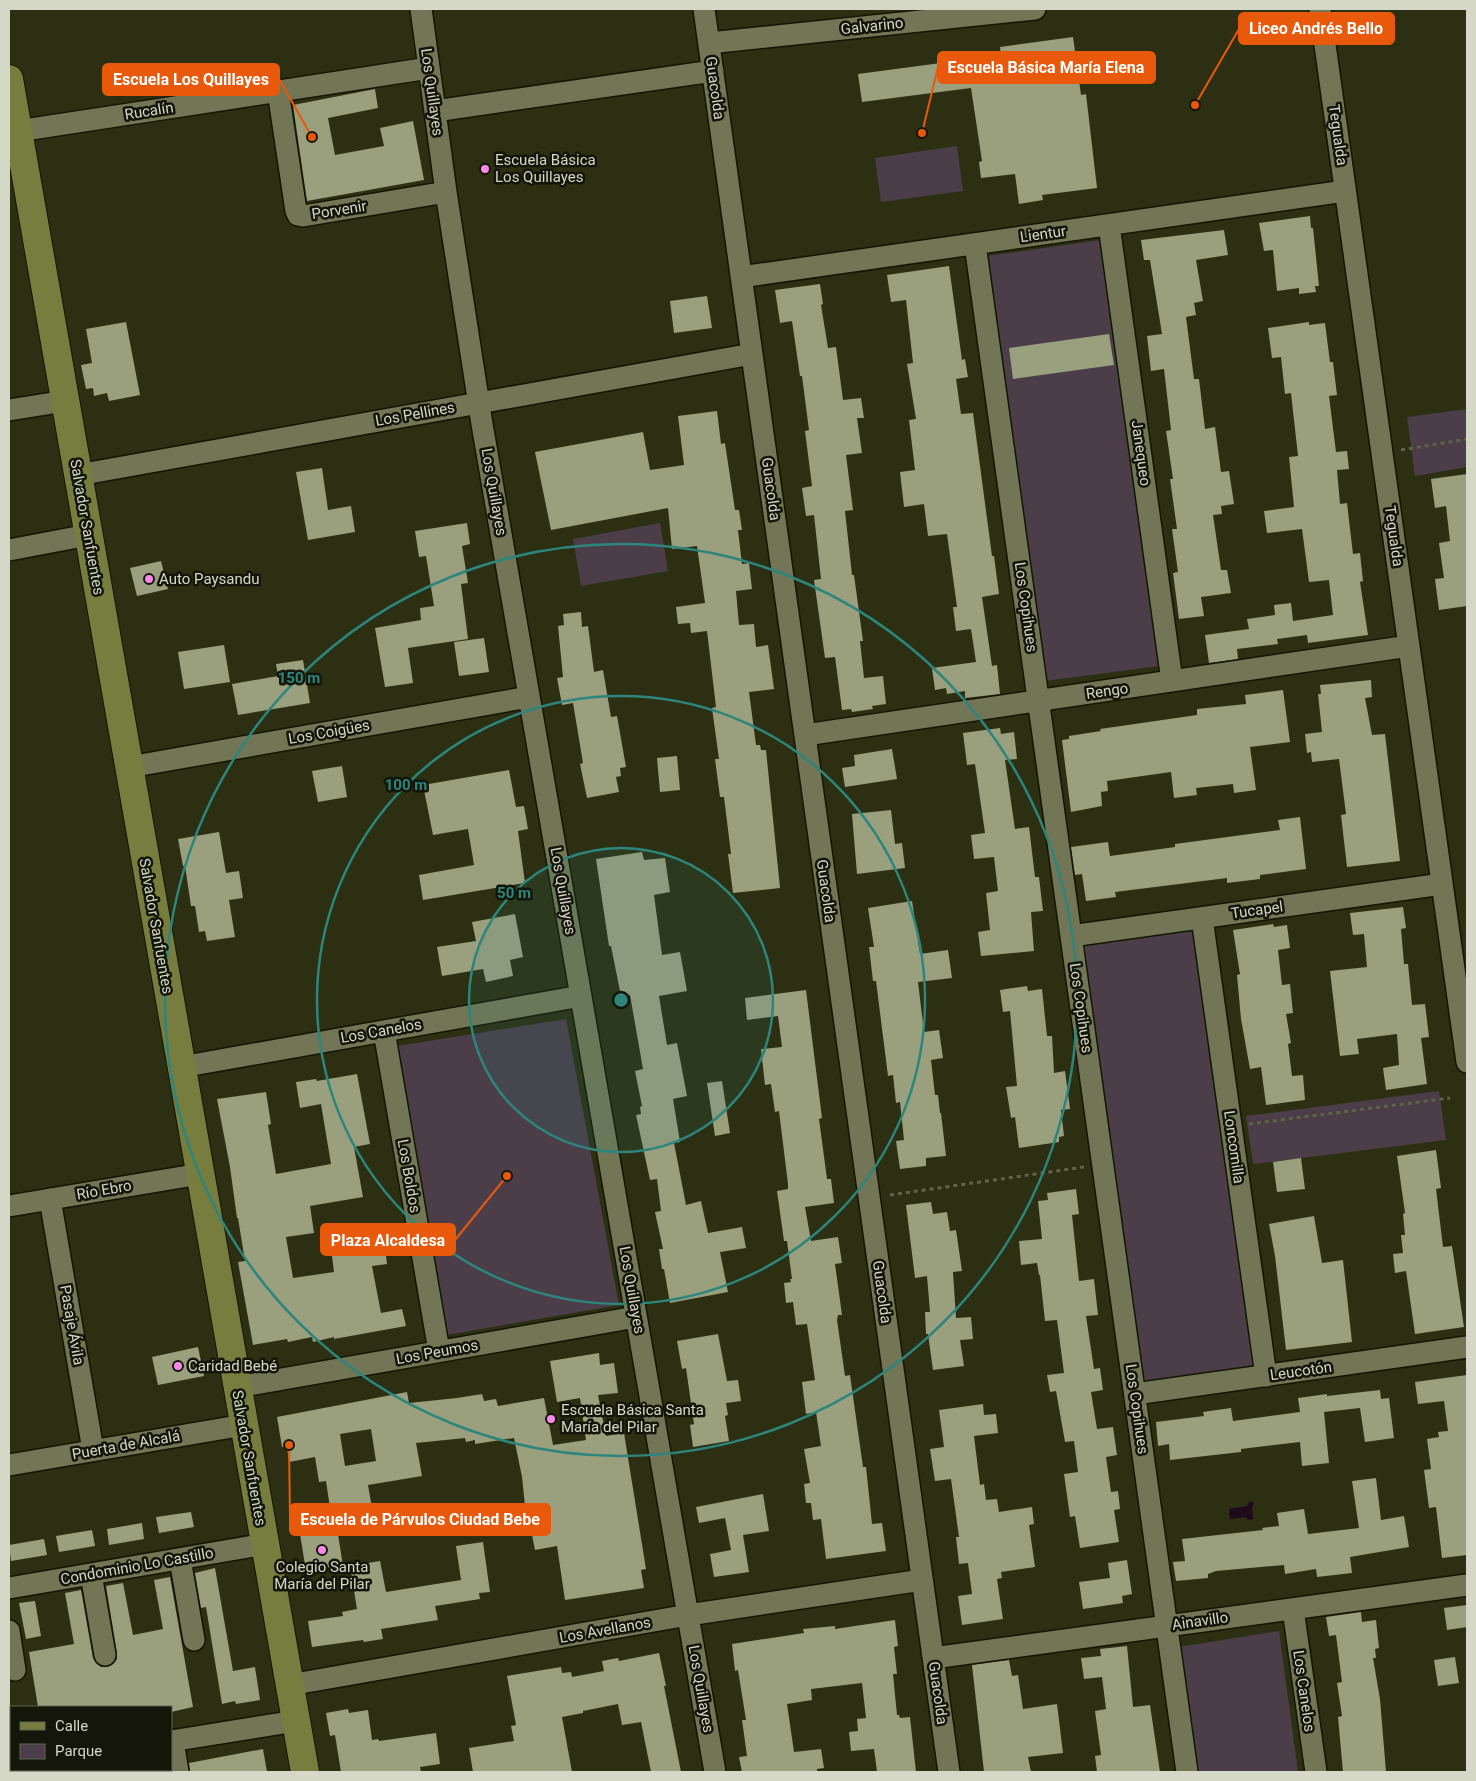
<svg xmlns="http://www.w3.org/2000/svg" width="1476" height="1781" viewBox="0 0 1476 1781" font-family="Roboto,sans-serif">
  <rect width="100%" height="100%" fill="#2c2f12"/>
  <!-- green -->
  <path fill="#4b3e49" d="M957,146L963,191L881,202L875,158Z
    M1101,240L1159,666L1045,681L987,256Z
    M1467,409V467L1415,476L1407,417Z
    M660,523L668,571L581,586L573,539Z
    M1193,923L1257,1367L1143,1382L1079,939Z
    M566,1019L619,1305L447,1335L397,1046Z
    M1439,1091L1446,1140L1253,1164L1246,1116Z
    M1279,1631L1298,1772H1196L1179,1647Z"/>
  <!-- water -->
  <path fill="#1d0b1b" d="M1250,1501L1254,1503L1252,1508L1253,1519L1247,1520V1517L1230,1519L1229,1509L1247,1506Z"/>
  <!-- building -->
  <path fill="#9a9f7e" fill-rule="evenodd" d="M1073,37L1081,95L1086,94L1097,188L1042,195L1043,200L1019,204L1015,174L981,178L979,162L982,161L971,88L862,102L858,74L1001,55L1000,47Z
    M375,89L378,108L328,118L335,155L384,146L380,128L413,121L424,180L307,201L293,105Z
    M1310,216L1311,228H1313L1319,286H1315L1316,292L1299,294V288L1277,291L1273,250L1264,251L1259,223Z
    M1224,230L1228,255L1196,260L1203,301L1194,303L1196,315L1186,317L1194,379H1199L1205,429L1215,427L1221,472L1229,471L1234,504L1221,506L1222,514L1213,515L1221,570H1227L1231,593L1201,597L1204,616L1179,619L1173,573L1178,572L1172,529H1177L1170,479H1173L1166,431L1171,430L1164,369L1151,371L1147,336L1162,334L1150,260H1144L1141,240Z
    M949,266L962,360L965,359L968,377L956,379L961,414L973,413L992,556H994L999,594L982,597L992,666L997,665L1000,694L965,698V691L947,694L946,688L935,690L932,668L976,662L971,629L956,631L953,607H957L947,534L928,536L924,504L904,507L900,472L915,470L909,420L916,419L907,364L913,363L906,300L891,302L887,275Z
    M820,284L823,304L821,305L828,348L836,347L843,400L861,398L864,418H857L862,453L846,455L853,510L845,511L852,575H854L863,641H860L864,678L883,676L886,704L872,706L873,709L852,712L851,709L842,710L835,657L825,658L814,580L821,579L814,515L806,516L802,488L812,486L805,431L809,430L802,376H800L792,321L780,323L775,290Z
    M707,296L712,328L674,333L670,301Z
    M126,322L140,395L109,401L107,393L94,396L93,388L86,389L81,365L92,363L86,329Z
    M1309,322V325L1325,323L1330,362H1333L1337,395L1329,396L1336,452L1347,451L1349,469L1337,470L1340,504L1347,503L1353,554L1360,553L1363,581L1360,582L1368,635L1308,643L1307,635L1277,639L1278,644L1237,649L1238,659L1209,663L1205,635L1249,629L1247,619L1275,615L1274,605L1291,603L1293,621L1333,615L1329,580L1309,582L1302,529L1267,533L1264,511L1294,507L1289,457L1298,456L1291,393L1285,394L1281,357L1272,358L1268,328Z
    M1109,334L1114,365L1013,379L1009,348Z
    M717,411L721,444L725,443L735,510H739L742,530H738L742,564L749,563L752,589L736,591L739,625L754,624L756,647L768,645L774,689L749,692L756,745H760L761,750H766L780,888L733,893L728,854H731L724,797H720L715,759H719L712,708L716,707L707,631L691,633L690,623L678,624L676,607L705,603L697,546L672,549L668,508L551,530L535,452L643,432L650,470L684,465L678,416Z
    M322,468L328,510L351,506L355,532L308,540L296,472Z
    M1467,474V606L1439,610L1435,579L1444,578L1439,543L1450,541L1446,506L1435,508L1431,479Z
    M467,523L470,544L462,546L468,583L461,584L468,639L408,648L413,683L385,687L375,628L421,620L420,608L434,606L426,556L419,557L415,531Z
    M161,561L168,589L137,596L130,568Z
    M581,612L582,627L588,626L594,672L603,670L611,717L617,716L626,767L620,768L621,776L616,777L619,792L587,798L580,764L583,763L573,703L562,705L557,678L563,677L558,626L564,625L563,614Z
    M484,638L489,672L459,676L454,642Z
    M224,645L230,682L184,689L178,652Z
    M303,660L310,703L238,715L232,684L278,676L276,664Z
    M1371,680L1372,697L1365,698L1372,735L1385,734L1400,861L1347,867L1341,815L1346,814L1339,759L1312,762L1311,752L1307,753L1305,734L1322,732L1318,694H1321L1320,685Z
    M1283,690L1290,742L1250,747L1256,790L1234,793L1233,784L1196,788L1197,795L1174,798L1171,772L1107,781L1108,791L1101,792L1102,806L1071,812L1062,740L1069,739V736L1101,731L1100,729L1197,715V709L1246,704L1245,695Z
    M1000,728L1001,734L1014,732L1017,759L1005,760L1015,829L1029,827L1035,877H1039L1043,911L1031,912L1034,951L981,956L978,932L990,930L986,893L998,891L994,857L974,859L971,835L985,833L975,764L967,765L963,733Z
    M892,749L897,779L845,787L842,768L855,766L854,755Z
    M677,756L680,790L660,792L657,758Z
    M342,766L347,797L318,802L312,771Z
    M509,770L516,807L524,806L528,829L518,831L525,883L423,900L419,875L474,865L468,829L433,835L423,785Z
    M891,810L895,844L902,843L905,868L857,874L852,814Z
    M1300,817L1306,869L1260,875V879L1227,883V878L1115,892L1116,897L1086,901L1082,874L1075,875L1071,847L1108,842L1110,856L1175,847V844L1280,830L1278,820Z
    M219,832L226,873L239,871L243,898L229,900L235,937L207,941L205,931L199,932L195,906H191L185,866H183L178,839Z
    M642,852L644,860L665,858L670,892L654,895L662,955L680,952L687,991L659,996L667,1045L677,1043L687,1096L673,1099L680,1142L674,1143L686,1205L701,1201L708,1233L742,1227L746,1248L720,1252L728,1292L670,1303L664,1269H662L659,1249H663L655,1212L661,1211L657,1179L650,1180L636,1115L641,1114L640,1107L642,1106L635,1071L643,1069L630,995L621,996L611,946H609L596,859Z
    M912,901L920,954L948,950L952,978L918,982L924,1032L939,1030L943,1058L931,1060L935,1095H938L940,1113H941L946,1156L926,1158V1166L900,1169L896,1141L904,1140L900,1102L896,1103L893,1075L888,1076L876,981H873L869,947H874L868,908Z
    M1403,907L1406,928L1401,929L1404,964H1408L1412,1005L1425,1004L1429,1037L1421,1038L1427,1084L1386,1090L1383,1068L1399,1065L1397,1034L1357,1039L1359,1054L1340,1056L1330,971L1367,967L1364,934L1353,935L1350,913Z
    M515,914L523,957L510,960L513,976L486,982L483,969L442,976L437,947L476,941L472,922Z
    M1273,924L1274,927L1287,925L1290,948L1278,950L1282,985L1290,984L1293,1013L1286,1014L1291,1043L1288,1044L1292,1076L1303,1075L1305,1100L1266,1105L1261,1067L1250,1069L1241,1019L1237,975L1240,974L1233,930Z
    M1027,986L1028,991L1042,989L1047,1036H1052L1054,1073L1065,1071L1070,1109L1061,1110L1064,1136L1059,1137V1142L1019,1148L1015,1117L1011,1118L1006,1087L1017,1086L1010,1011L1003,1012L1000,990Z
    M806,990L822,1118L819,1119L827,1179H831L834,1203L805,1207L811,1241L838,1237L842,1263L835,1264L842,1315H838L837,1320L845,1376L850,1375L863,1467H866L872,1524L882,1523L886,1551L826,1559L821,1519L813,1520L811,1503H806L804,1484L810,1483L804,1449L821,1446L816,1412L806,1414L802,1382L815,1380L807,1324L796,1325L793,1302L786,1303L784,1283L791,1282L790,1279H792L787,1241H784L777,1191L788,1189V1184L779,1111L775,1112L771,1084L765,1085L761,1049L782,1047L778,1016L747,1020L745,998Z
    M357,1074L370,1144L354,1147L363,1197L310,1206L314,1233L286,1237L293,1278L334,1272L330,1240L358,1236L359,1243L384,1240L387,1264L372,1266L381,1313L402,1309L406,1326L334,1339V1337L313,1342L312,1337L288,1342L287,1339L253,1345L238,1262L245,1261L238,1218H237L230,1167L217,1099L266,1092L271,1124L268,1125L276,1174L331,1164L321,1104L300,1108L296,1082L316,1079L317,1081Z
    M722,1081L730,1133L715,1136L707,1083Z
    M1436,1150L1441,1188L1436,1189L1443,1247L1452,1246L1464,1327L1415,1334L1406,1271L1395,1273L1393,1254L1403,1253L1401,1235H1405L1403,1214L1405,1213L1397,1156Z
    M1301,1158L1305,1189L1277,1192L1273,1162Z
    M1076,1189L1079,1214L1072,1215L1079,1281L1094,1279L1098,1315L1086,1316L1094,1369L1100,1368L1103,1390L1091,1392L1097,1429L1113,1427L1117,1455L1106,1457L1111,1492L1118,1491L1120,1509L1114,1510L1119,1542L1080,1548L1075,1516L1070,1517L1064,1474L1078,1472L1074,1441L1065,1442L1056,1391L1050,1392L1047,1375L1064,1373L1057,1320L1045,1321L1040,1275H1039L1037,1263L1021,1265L1019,1241L1042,1239L1038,1201L1048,1200L1047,1193Z
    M931,1202L933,1214L947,1212L950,1231L956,1230L962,1271L953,1272L956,1318L971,1317L973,1339L960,1340L964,1366L933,1370L928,1334H926L925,1312H930L927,1276L915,1278L906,1205Z
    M1314,1216L1322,1263L1343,1260L1352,1342L1286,1350L1275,1256L1269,1224Z
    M718,1334L727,1381L738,1380L741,1401L726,1403L728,1415L725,1416L729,1441L693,1447L690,1425L694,1424L686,1368L682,1369L677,1341Z
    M198,1347L204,1376L158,1385L152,1357Z
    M599,1353L600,1365L614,1363L618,1393L598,1395L606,1436L624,1433L646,1569L641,1570L644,1588L565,1600L557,1546L535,1550L530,1525H527L522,1477L514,1438L475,1444V1440L466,1442L465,1438L416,1443L422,1476L368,1485L372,1508L331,1515L326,1481L319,1482L315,1457L289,1462L287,1447H282L277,1417L407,1392L409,1403L457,1398L482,1394L484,1401L496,1399L498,1406L544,1398L553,1445L586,1440L580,1398L557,1402L550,1361ZM371,1429L376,1461L345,1466L340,1434Z
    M1467,1375V1555L1442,1558L1436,1507L1429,1508L1424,1470L1431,1469L1427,1439L1439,1437L1438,1432L1448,1431L1444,1401L1418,1404L1415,1382Z
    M1380,1390L1381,1399L1389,1398L1394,1438L1365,1442L1360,1408L1324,1412L1329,1463L1302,1466L1300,1442L1241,1449V1452L1170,1460L1169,1444L1158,1446L1156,1422L1204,1416L1203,1412L1231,1408L1233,1421L1300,1412L1298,1398L1327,1394V1396Z
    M983,1404L984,1415L996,1414L998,1433L974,1436L980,1485L984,1484L986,1500L997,1499L999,1512L1032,1507L1034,1524L1029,1525L1035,1567L1001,1572L1002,1578L997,1579L1003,1619L962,1625L958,1596L972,1594L968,1563L959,1564L956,1537H959L951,1479L935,1481L930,1449L944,1447L939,1410Z
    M1376,1478L1381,1520L1404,1516L1409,1547L1350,1557L1352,1573L1317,1577L1316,1569L1285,1574L1284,1565L1216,1571L1208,1574V1578L1176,1581L1173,1562L1185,1561L1182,1539L1263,1530L1262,1528L1279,1526L1277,1513L1304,1509L1308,1534L1359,1528L1352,1481Z
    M763,1494L769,1531L743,1535L749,1572L714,1577L710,1554L731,1550L725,1518L699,1523L696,1507Z
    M191,1512L194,1527L159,1533L156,1517Z
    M142,1523L144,1539L109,1545L107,1529Z
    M337,1528L343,1566L306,1571L300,1534Z
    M92,1530L95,1546L59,1552L56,1536Z
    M44,1539L47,1555L11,1561L9,1545Z
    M483,1542L490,1592L479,1593L480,1599L435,1606L438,1620L381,1629L383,1639L364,1642L363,1640L312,1647L308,1621L343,1616L342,1612L357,1609L350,1566L380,1561L386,1592L461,1580L456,1546Z
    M1127,1560L1132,1594L1122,1596L1123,1603L1083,1609L1079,1582L1110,1578L1108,1563Z
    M215,1568L233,1671L255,1667L260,1700L236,1704L235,1701L222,1704L206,1607L201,1608L195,1573Z
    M170,1577L193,1707L171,1712V1707H38L29,1652L74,1644L65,1593L81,1590L93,1658L96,1663L101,1667H107L113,1664L117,1659V1653L106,1586L123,1583L133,1635L163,1629L154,1580Z
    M35,1601L41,1636L26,1639L19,1603Z
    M1467,1605V1627L1447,1630L1444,1608Z
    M1361,1612L1362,1622L1376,1620L1379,1648L1375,1649L1376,1658H1373L1380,1699L1386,1772H1343L1338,1717L1342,1716L1337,1683L1342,1682L1336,1635L1329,1636L1326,1617Z
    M895,1620L898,1646L894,1647L897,1674H893L897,1715H899L900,1718L910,1717L916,1772H877L874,1749L851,1751L849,1732L858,1731L857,1719L866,1718L862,1683L811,1689L812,1700L787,1704L794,1752L821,1749L824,1768L817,1769V1772H742L739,1757L747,1756L742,1720H746L738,1670L735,1671L732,1644L804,1633L803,1629L835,1626V1629Z
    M1127,1646L1133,1707L1150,1705L1160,1772H1097L1095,1756L1101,1755L1095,1711L1106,1709L1102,1677L1084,1679L1081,1658L1101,1656L1100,1649Z
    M659,1653L666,1686H664L681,1772H651L641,1722L622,1725L618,1704L583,1711V1713L562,1717L572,1772H473L469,1748L514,1741L511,1726L516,1725L507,1676L561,1667L562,1673L571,1672L572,1677L604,1671L602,1661L618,1658L619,1661Z
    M1455,1657L1459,1683L1438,1686L1434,1660Z
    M1009,1660L1012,1676L1018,1675L1023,1709L1057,1704L1063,1753L1028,1757L1031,1772H984L972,1665Z
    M348,1709L349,1713L368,1710L372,1740L378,1739L379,1741L436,1733L440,1764L420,1767L421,1772H341L335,1735L330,1736L326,1713Z
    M263,1749L267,1772H190L189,1763Z"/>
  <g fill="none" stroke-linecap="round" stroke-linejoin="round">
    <defs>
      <path id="street" d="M421,9L446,192L482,424L715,1772
        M704,9L949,1772
        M1320,9L1467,1062
        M709,43L1035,9
        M278,91L296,211L298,215L303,216L446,192
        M435,111L713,71
        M18,131L429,68
        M1109,225L1172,681
        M975,244L1187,1772
        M741,277L1345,191
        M9,410L65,401
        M78,475L752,354
        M9,550L88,535
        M805,735L1409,646
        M129,767L529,697
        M1202,918L1266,1376
        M1071,936L1442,884
        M384,1031L439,1351
        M181,1067L581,996
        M50,1199L93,1450
        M9,1206L200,1174
        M237,1387L636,1317
        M1135,1394L1467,1347
        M9,1465L244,1425
        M180,1559L194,1640
        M91,1574L105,1655
        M9,1588L265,1544
        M1293,1609L1316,1772
        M9,1631L15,1670
        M933,1658L1467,1585
        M289,1685L688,1615L922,1580
        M171,1741L296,1721
        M173,1741L178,1772
        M9,1768L11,1767
        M70,1770L71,1772"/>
      <path id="secondary" d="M9,79L305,1772"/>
    </defs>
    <!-- street casing -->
    <use href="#street" stroke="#151600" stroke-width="24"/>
    <!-- secondary casing -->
    <use href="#secondary" stroke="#151600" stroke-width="30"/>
    <!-- path -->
    <path stroke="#60634a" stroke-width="3" stroke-dasharray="4 4" stroke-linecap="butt" d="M1401,450L1467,439
      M1249,1124L1450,1098
      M890,1195L1084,1167"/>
    <!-- street -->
    <use href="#street" stroke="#727657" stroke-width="21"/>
    <!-- secondary -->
    <use href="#secondary" stroke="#777d3f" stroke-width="28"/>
  </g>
  <!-- distance rings -->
  <circle cx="621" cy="1000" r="152" fill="#2d857b" fill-opacity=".12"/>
  <g fill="none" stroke="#2d857b" stroke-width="2.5">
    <circle cx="621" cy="1000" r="152"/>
    <circle cx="621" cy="1000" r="304"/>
    <circle cx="621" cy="1000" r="456"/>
  </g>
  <!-- markers -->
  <g fill="#f888ea" stroke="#141609" stroke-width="2">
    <circle cx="485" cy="169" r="5"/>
    <circle cx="149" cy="579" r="5"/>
    <circle cx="178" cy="1366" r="5"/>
    <circle cx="551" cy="1419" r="5"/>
    <circle cx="322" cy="1550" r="5"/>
  </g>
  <g text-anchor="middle" stroke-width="5" stroke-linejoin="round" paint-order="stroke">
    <!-- street labels -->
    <g font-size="15" fill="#d5d8c7" stroke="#141609">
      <text transform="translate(872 26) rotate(-6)" y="5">Galvarino</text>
      <text transform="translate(715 88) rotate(82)" y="5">Guacolda</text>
      <text transform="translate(432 92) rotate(82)" y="5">Los Quillayes</text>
      <text transform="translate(149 111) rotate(-9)" y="5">Rucalín</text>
      <text transform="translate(1338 135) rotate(82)" y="5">Tegualda</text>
      <text transform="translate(339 210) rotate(-9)" y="5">Porvenir</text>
      <text transform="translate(1043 234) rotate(-8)" y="5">Lientur</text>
      <text transform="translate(415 414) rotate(-10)" y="5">Los Pellines</text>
      <text transform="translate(1141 453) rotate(82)" y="5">Janequeo</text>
      <text transform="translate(771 489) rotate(82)" y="5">Guacolda</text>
      <text transform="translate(494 492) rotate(80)" y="5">Los Quillayes</text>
      <text transform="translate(87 527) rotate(80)" y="5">Salvador Sanfuentes</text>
      <text transform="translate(1394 536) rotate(82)" y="5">Tegualda</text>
      <text transform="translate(1026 607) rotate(82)" y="5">Los Copihues</text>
      <text transform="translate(1107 691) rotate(-8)" y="5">Rengo</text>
      <text transform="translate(329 732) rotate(-10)" y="5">Los Coigües</text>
      <text transform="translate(563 891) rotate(80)" y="5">Los Quillayes</text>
      <text transform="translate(826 891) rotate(82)" y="5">Guacolda</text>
      <text transform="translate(1257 910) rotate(-8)" y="5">Tucapel</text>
      <text transform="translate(156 926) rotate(80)" y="5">Salvador Sanfuentes</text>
      <text transform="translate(1081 1008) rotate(82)" y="5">Los Copihues</text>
      <text transform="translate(381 1031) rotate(-10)" y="5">Los Canelos</text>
      <text transform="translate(1234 1147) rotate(82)" y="5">Loncomilla</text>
      <text transform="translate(409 1176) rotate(80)" y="5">Los Boldos</text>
      <text transform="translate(104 1190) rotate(-10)" y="5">Río Ebro</text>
      <text transform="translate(632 1290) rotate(80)" y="5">Los Quillayes</text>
      <text transform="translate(882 1292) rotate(82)" y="5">Guacolda</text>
      <text transform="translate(72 1325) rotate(80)" y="5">Pasaje Ávila</text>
      <text transform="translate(437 1352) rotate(-10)" y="5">Los Peumos</text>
      <text transform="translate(1301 1371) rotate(-8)" y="5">Leucotón</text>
      <text transform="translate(1137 1409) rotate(82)" y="5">Los Copihues</text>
      <text transform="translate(126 1445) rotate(-10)" y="5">Puerta de Alcalá</text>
      <text transform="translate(249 1458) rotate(80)" y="5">Salvador Sanfuentes</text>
      <text transform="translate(137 1566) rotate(-10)" y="5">Condominio Lo Castillo</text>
      <text transform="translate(1200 1621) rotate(-8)" y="5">Ainavillo</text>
      <text transform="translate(605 1630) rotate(-10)" y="5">Los Avellanos</text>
      <text transform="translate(701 1689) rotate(80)" y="5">Los Quillayes</text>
      <text transform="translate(1304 1691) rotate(82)" y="5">Los Canelos</text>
      <text transform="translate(938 1693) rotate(82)" y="5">Guacolda</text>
    </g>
    <!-- poi labels -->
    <g font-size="15" fill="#d5d8c7" stroke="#141609" text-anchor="start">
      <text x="495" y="165">Escuela Básica<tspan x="495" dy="17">Los Quillayes</tspan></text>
      <text x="159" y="584">Auto Paysandu</text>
      <text x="188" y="1371">Caridad Bebé</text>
      <text x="561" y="1415">Escuela Básica Santa<tspan x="561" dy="17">María del Pilar</tspan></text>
      <text x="322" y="1572" text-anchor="middle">Colegio Santa<tspan x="322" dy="17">María del Pilar</tspan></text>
    </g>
  </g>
  <circle cx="621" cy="1000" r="8" fill="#2d857b" stroke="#141609" stroke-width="2.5"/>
  <g font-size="15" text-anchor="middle" font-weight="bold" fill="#2d857b" stroke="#141609" stroke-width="5" stroke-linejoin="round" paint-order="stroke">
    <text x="299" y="683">150 m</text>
    <text x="406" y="790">100 m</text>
    <text x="514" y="898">50 m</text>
  </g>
  <!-- callouts -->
  <path fill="none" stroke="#e8590c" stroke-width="2" d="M1195 105L1239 29M922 133L938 67M312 137L279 79M507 1176L455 1240M289 1445L290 1519"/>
  <g fill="#e8590c" stroke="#141609" stroke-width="2">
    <circle cx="1195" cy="105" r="5"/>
    <circle cx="922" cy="133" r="5"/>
    <circle cx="312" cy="137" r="5"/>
    <circle cx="507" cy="1176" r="5"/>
    <circle cx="289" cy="1445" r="5"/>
  </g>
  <g fill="#e8590c" stroke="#e8590c" stroke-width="2">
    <rect x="1239" y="13" width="155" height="31" rx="5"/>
    <rect x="938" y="52" width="217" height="31" rx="5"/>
    <rect x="103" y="64" width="176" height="31" rx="5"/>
    <rect x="321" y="1224" width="134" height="31" rx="5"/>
    <rect x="290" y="1504" width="260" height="31" rx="5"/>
  </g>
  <g font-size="16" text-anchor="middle" font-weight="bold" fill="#fff">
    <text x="1316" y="34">Liceo Andrés Bello</text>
    <text x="1046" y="73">Escuela Básica María Elena</text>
    <text x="191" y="85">Escuela Los Quillayes</text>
    <text x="388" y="1246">Plaza Alcaldesa</text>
    <text x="420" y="1525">Escuela de Párvulos Ciudad Bebe</text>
  </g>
  <!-- border -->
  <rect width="1476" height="1781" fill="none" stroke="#d5d8c7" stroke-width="20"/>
  <!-- legend -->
  <rect x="10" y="1706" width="162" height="65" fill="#141609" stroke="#616455"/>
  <rect x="20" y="1722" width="25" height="8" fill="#777d3f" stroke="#616455"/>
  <text x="55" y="1731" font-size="15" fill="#d5d8c7">Calle</text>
  <rect x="20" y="1744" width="25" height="15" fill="#4b3e49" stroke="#616455"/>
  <text x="55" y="1756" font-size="15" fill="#d5d8c7">Parque</text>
</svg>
